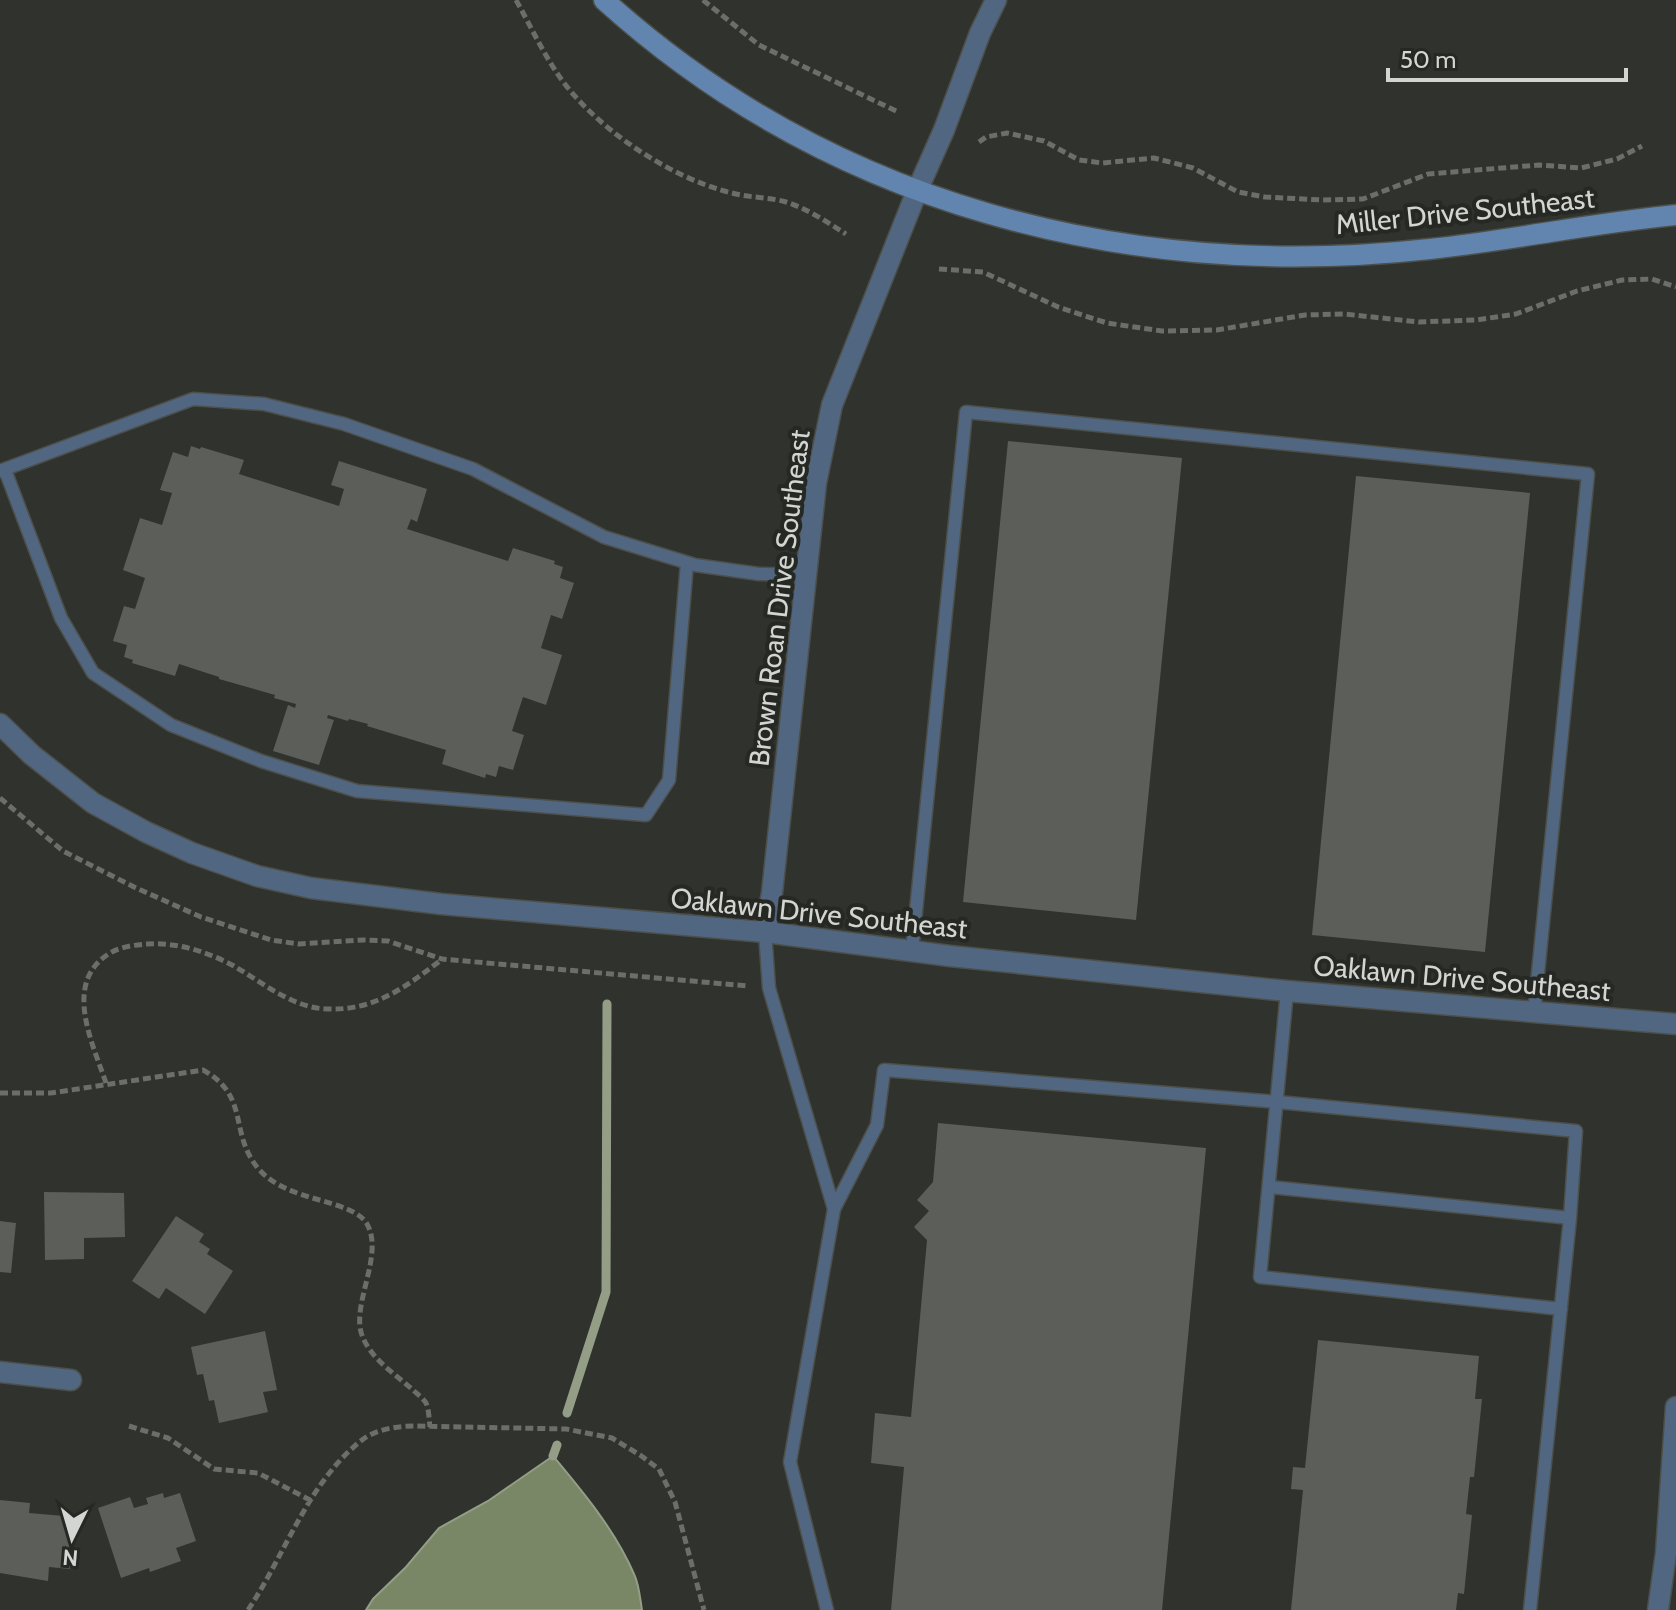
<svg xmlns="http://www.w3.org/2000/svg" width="1676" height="1610" viewBox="0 0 1676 1610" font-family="Cabin,sans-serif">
  <rect width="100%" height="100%" fill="#2f322d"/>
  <!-- water -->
  <path fill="#798766" stroke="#949e86" stroke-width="2" d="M553,1456C583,1492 615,1530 634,1574C639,1584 640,1598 642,1610H366L373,1599L406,1567L439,1528L488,1501Z"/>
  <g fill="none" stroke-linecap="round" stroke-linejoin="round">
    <!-- stream -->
    <path stroke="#949e86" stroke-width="9" d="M567,1413L606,1292L607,1004
      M553,1456L557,1445"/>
  </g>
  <!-- building -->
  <path fill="#5c5e59" d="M1008,441L1182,458L1136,920L963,902Z
    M191,446L200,449L201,447L244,460L239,474L339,506L344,489L331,485L339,461L427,489L417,522L411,519L407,529L508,561L513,548L555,561L554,564L563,567L560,578L574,583L562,619L551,615L541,648L562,655L546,705L523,697L512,731L524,735L513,770L499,766L496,777L486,774L485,778L442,764L446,750L367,726L368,724L349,719L348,721L328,715L327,718L334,720L319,765L273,751L288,705L295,708L296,704L274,698L275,695L219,679V677L179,664L175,676L132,663L133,660L124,657L127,645L113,641L124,606L135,609L145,578L123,570L140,518L162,525L172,493L160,490L173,452L188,457Z
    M1356,476L1530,493L1485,952L1312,935Z
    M938,1123L1206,1148L1162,1610H891L904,1467L871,1463L875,1413L911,1417L927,1240L914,1227L929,1211L917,1200L933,1182Z
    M44,1192L124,1193L125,1237L84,1238V1259L45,1260Z
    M176,1216L204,1234L199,1242L210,1249L207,1254L233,1271L205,1314L166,1288L159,1299L132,1281Z
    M0,1221L16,1223L11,1273L0,1272Z
    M265,1331L277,1390L263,1392L268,1412L219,1423L214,1400L209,1401L203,1374L197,1375L191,1347Z
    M1318,1340L1479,1356L1475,1399H1482L1474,1477H1470L1466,1514L1472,1515L1464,1594L1458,1593L1456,1610H1291L1303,1490L1291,1489L1293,1467L1305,1468Z
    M163,1493L164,1498L180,1493L196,1541L176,1548L181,1561L150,1572L149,1568L121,1578L98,1508L130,1497L134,1508L148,1504L146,1498Z
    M0,1500L30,1503L29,1513L76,1517L70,1569L49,1567L48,1581L0,1573Z"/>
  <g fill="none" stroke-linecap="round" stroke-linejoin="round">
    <defs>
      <path id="service" d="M5,470L61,618L93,673L171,725L261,761L357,791L646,815L669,780L687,563
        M0,471L193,399L264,404L344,424L473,469L604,537L695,565L759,574L807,575
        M765,932L769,988L834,1209L790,1462L827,1610
        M912,951L966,412L1588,474L1534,1013
        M1287,991L1260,1277L1561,1309
        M1270,1187L1570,1218
        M834,1209L877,1125L884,1070L1278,1102L1576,1131L1570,1218L1530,1610"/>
      <path id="minor" d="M0,724L32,755L93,803L146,832L192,853L257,876L311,888L441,904L765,932L950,956L1287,991L1676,1024
        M765,932L772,893L816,483L832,405L917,191L944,130L980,33L996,0
        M0,1372L71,1380"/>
      <path id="tertiary" d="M1658,1610L1666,1553L1676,1407"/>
      <path id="secondary" d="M604,0C831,205 1128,282 1430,249C1512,240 1594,223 1676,215"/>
    </defs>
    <!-- service casing -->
    <use href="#service" stroke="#4d4f4b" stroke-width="15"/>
    <!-- minor casing -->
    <use href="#minor" stroke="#4d4f4b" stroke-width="23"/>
    <!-- tertiary casing -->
    <use href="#tertiary" stroke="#4d4f4b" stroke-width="23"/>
    <!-- secondary casing -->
    <use href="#secondary" stroke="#4d4f4b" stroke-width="23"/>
    <!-- path -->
    <path stroke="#6b6e69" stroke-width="5" stroke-dasharray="8 4" stroke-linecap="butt" d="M516,0C529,23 540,47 555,70C590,125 669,178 732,193C750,198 769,197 786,202C808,209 827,222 846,234
      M703,0L759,45L898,112
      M979,142L986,137L1007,133L1044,141L1079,160L1102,163L1154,158L1193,168L1238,192L1265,197L1323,200L1363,199L1428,174L1539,165L1581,168L1617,159L1642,146
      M939,269L983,272L1058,307L1107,323L1162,331L1217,330L1305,315L1344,314L1419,322L1476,320L1516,314L1577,291L1622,280L1652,279L1676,287
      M0,798L63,851L134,887L201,917L271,940L299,944L363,940L388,941L442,959L748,986
      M106,1083C93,1044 63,985 107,955C118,947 134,945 147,944C177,942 208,952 234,966C263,983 293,1008 327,1009C374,1011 406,987 441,960
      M0,1093H51L203,1070C250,1096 229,1132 257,1167C285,1203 352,1198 367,1224C384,1254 353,1301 361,1332C368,1357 394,1373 413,1390C417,1394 423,1398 426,1403C429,1409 429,1419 430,1427
      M129,1426L168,1438L214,1469L258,1473L312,1501
      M248,1610C285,1555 308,1482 362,1440C376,1429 398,1426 415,1426L566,1429L612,1438L640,1455L659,1469L675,1502L704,1610"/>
    <!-- service -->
    <use href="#service" stroke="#516781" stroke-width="12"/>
    <!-- minor -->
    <use href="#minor" stroke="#516781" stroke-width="20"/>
    <!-- tertiary -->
    <use href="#tertiary" stroke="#516781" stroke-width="20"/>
    <!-- secondary -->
    <use href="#secondary" stroke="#6185ae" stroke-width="20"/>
  </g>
  <g text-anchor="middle" stroke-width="8" stroke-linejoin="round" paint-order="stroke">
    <!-- street labels -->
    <g font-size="28" fill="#d3d5d2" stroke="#262823">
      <text transform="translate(1465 211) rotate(-6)" y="10">Miller Drive Southeast</text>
      <text transform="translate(779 598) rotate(-83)" y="10">Brown Roan Drive Southeast</text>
      <text transform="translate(819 913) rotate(6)" y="10">Oaklawn Drive Southeast</text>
      <text transform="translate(1462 978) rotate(5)" y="10">Oaklawn Drive Southeast</text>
    </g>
  </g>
  <!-- north arrow -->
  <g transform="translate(72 1538) rotate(185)" stroke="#262823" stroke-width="6" paint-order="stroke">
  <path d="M0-6L14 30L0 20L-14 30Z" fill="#d3d5d2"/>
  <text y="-12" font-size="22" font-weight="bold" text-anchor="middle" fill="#d3d5d2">N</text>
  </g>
  <!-- scale -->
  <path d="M1388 68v12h238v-12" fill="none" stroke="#d3d5d2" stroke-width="4"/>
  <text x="1400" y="68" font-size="24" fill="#d3d5d2" stroke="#262823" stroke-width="6" paint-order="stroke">50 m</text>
</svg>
